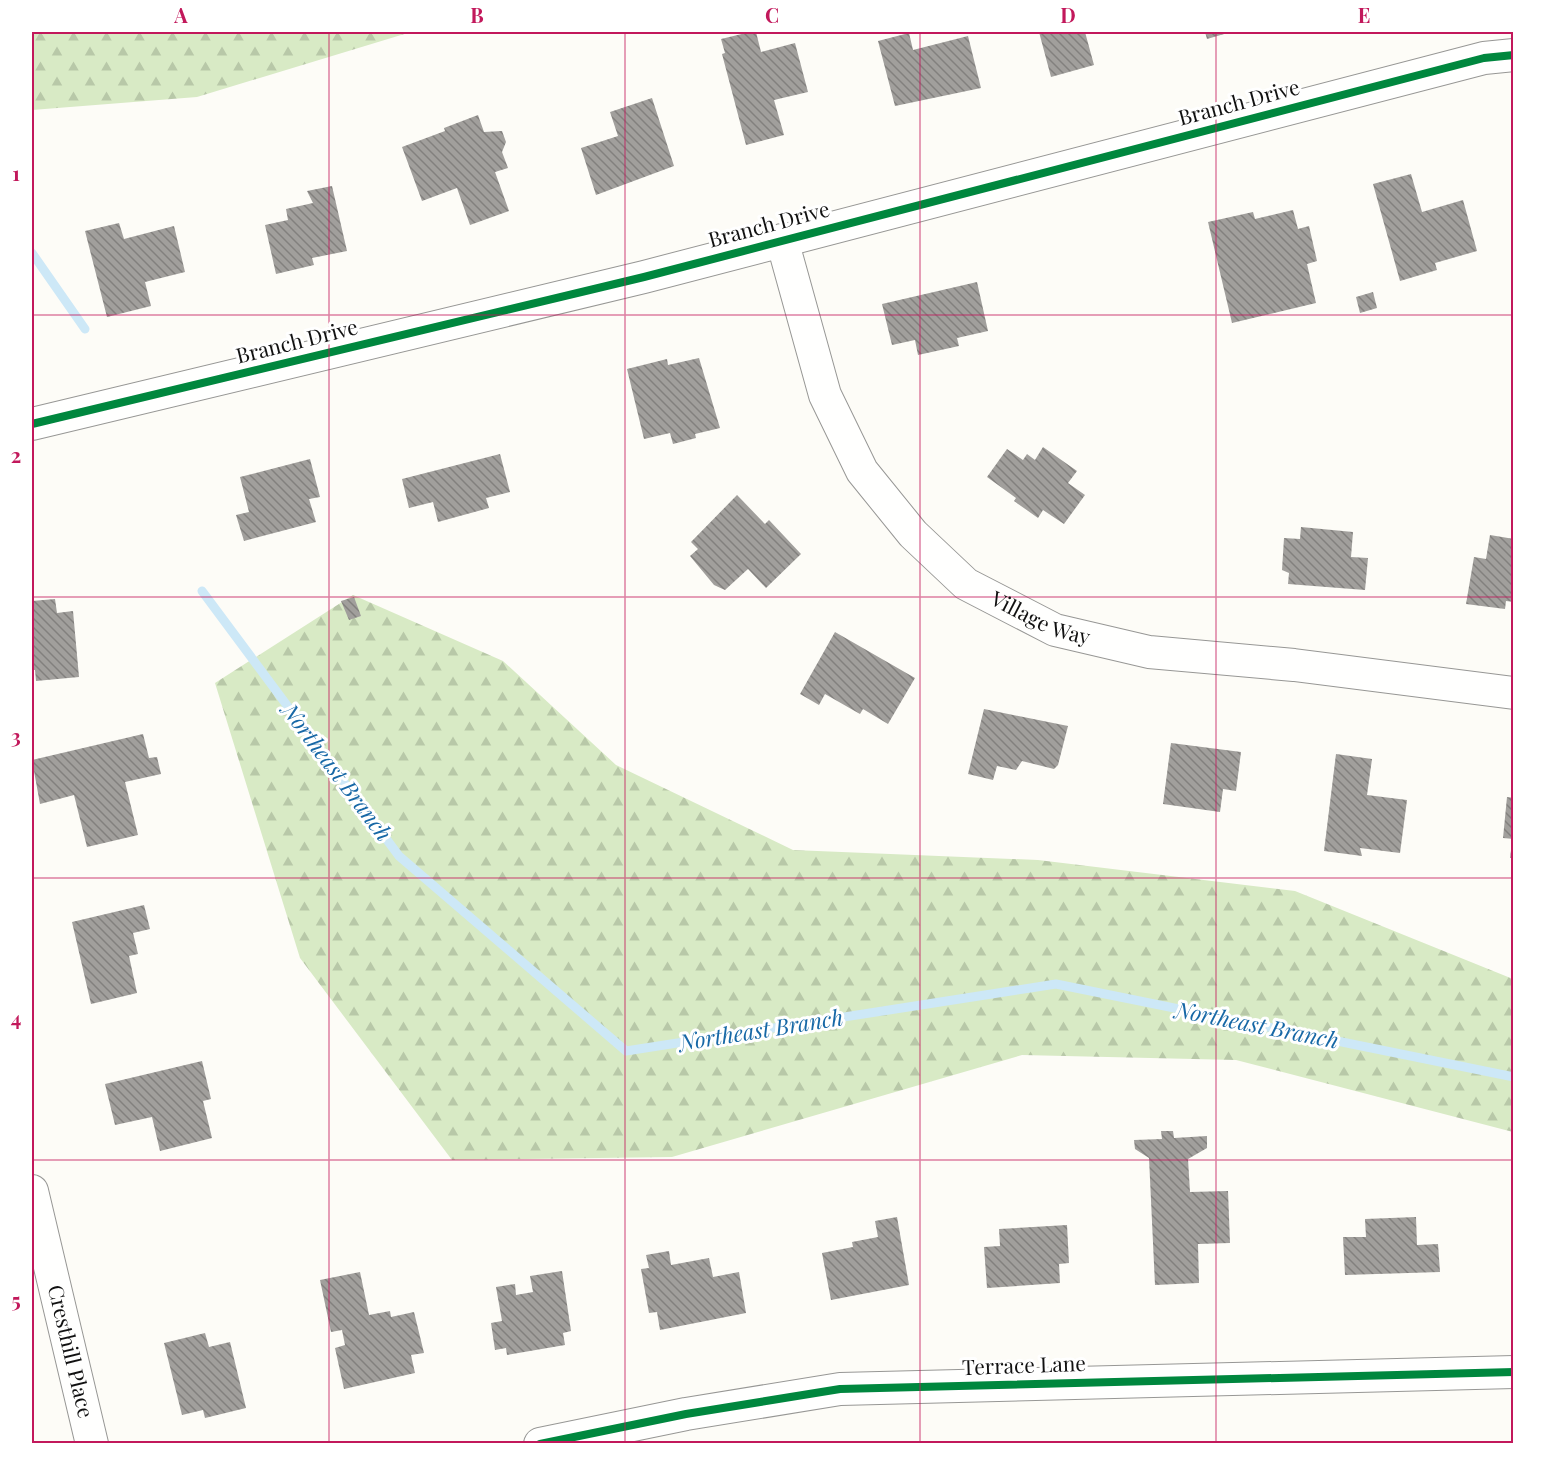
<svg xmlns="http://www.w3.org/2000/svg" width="1545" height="1475" viewBox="0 0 1545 1475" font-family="'Playfair Display',serif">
  <defs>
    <pattern id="forest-firs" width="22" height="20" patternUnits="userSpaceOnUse" patternTransform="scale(1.5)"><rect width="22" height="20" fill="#d8eac5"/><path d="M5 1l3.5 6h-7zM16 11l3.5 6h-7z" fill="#b8c8a8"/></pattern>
    <pattern id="building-back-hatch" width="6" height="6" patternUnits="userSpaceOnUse" patternTransform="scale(1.5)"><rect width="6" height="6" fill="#a19f9c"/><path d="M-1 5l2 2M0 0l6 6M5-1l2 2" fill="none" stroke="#82807e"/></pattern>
  </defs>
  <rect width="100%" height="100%" fill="#fdfcf7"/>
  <!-- forest -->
  <path fill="url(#forest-firs)" d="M32,32H411L197,97L32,110Z
    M353,595L503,661L616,765L793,850L1038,860L1295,891L1513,979V1132L1236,1060L1022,1055L672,1157L452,1160L300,958L215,683Z"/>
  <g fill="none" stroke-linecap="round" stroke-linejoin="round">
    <!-- stream -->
    <path stroke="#cde8f7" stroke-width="9" d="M32,253L85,329
      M202,591L399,856L626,1051L1056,984L1514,1077"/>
  </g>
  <!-- building -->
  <path fill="url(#building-back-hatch)" d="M750,32H756L761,52L795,43L808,92L774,100L784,135L746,145L722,54L725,53L721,39Z
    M1039,32H1085L1094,65L1051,77Z
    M1205,32H1231L1207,39Z
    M909,33L913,50L968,36L981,88L895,106L878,41Z
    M652,98L674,166L596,195L581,148L618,136L610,112Z
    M478,115L484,132L502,131L506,142L502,152L508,168L495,172L509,211L470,225L457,188L422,201L402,147L445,131L444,128Z
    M1411,174L1422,212L1463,200L1477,251L1435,263L1437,270L1400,281L1373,184Z
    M332,186L347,251L312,258L314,265L276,274L265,225L288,220L286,209L313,203L307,191Z
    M1293,210L1298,229L1309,226L1317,261L1307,264L1316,303L1232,323L1208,222L1253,212L1255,219Z
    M119,223L124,239L174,226L185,272L145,282L151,306L107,317L85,231Z
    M977,282L988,331L957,338L959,346L918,355L915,340L892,345L882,304Z
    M1373,292L1377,308L1360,313L1356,297Z
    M699,358L720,428L695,434L696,438L673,444L670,433L644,439L627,369L667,359L668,365Z
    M1043,447L1077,471L1068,483L1085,495L1064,524L1043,510L1038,518L1014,501L1016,498L987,477L1007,449L1023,460L1027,454L1035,460Z
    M500,454L510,492L486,498L489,508L438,522L433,502L409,508L402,479Z
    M310,459L320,497L309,499L316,522L244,541L236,515L249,512L240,477Z
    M737,495L765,524L769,520L801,554L766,588L748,569L725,590L714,585L690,556L698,549L691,542Z
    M1301,527L1353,532L1351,557L1368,558L1365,590L1288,584L1289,573L1282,570L1284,538L1300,539Z
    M1490,535L1514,539V602L1506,601L1505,609L1466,604L1474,557L1486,559Z
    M354,597L361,616L349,620L341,601Z
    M55,599L57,613L73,611L79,677L36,681L35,670H32V601Z
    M835,632L915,678L888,724L863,709L860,714L825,694L819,705L800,694Z
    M984,709L1068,726L1058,765L1054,769L1022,761L1016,770L997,766L993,780L968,774Z
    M143,734L149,758L157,757L161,774L125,782L138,835L87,847L74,795L40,804L32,760Z
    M1171,743L1241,752L1236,791L1223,789L1220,812L1163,804Z
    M1336,754L1372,759L1367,795L1407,800L1400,853L1360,848L1362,856L1324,851Z
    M1507,797L1514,798V839L1503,838Z
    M1512,843H1514V858H1510Z
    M144,905L150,929L133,933L138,954L129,956L137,993L91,1004L72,922Z
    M202,1061L211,1099L203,1101L212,1138L160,1151L152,1117L115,1125L105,1084Z
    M1161,1131H1173L1174,1138L1207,1136V1148L1188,1159L1190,1192L1228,1191L1230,1243L1198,1244L1199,1283L1155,1285L1149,1158L1135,1149L1134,1140L1162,1139Z
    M897,1217L909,1285L831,1300L822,1253L853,1247L852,1242L878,1237L875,1221Z
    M1416,1217L1417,1245L1438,1244L1440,1272L1345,1275L1343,1237H1366L1365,1219Z
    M1067,1225L1069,1263L1059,1264L1060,1283L987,1288L984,1247L1000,1246L999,1229Z
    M669,1251L671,1265L709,1258L713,1277L739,1272L746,1313L660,1330L657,1312L649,1313L641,1269L649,1268L646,1255Z
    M562,1271L571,1331L563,1333L565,1345L507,1355L506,1348L495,1350L491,1323L502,1321L496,1287L515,1284L516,1295L533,1292L530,1276Z
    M360,1272L369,1315L390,1311L391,1317L414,1312L424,1353L411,1355L415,1373L344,1389L335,1348L345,1345L342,1330L331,1332L320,1280Z
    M205,1333L209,1347L230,1342L246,1408L205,1418L203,1410L182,1415L164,1343Z"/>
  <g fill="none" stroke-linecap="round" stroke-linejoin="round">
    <defs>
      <g id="street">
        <path id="s1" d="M782,240L825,395L862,471L913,534L966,584L1055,630L1149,652L1294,665L1514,693"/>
        <path d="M32,424L644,277L1484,58L1514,55"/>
        <path id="s2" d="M32,1191L92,1444"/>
        <path d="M540,1444L686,1414L840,1389L1514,1372"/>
      </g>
    </defs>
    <!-- street casing -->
    <use href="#street" stroke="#979795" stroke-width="34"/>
    <!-- street -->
    <use href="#street" stroke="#fffffe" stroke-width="32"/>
    <defs>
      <path id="cycleway" d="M32,424L644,277L1484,58L1514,55
        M540,1444L686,1414L840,1389L1514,1372"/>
    </defs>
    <!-- cycleway casing -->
    <use href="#cycleway" stroke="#fff" stroke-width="11"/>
    <!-- cycleway -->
    <use href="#cycleway" stroke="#00873e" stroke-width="8"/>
  </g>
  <!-- grid -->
  <path fill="none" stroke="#c2185b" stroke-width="1.5" stroke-opacity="0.55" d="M329,32V1444M625,32V1444M920,32V1444M1216,32V1444M32,315H1514M32,597H1514M32,878H1514M32,1160H1514"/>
  <g text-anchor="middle" stroke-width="6" stroke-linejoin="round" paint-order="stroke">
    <!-- street labels -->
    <g font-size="21" fill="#111" stroke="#fff">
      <text transform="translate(1239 103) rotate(-15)" y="7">Branch Drive</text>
      <text transform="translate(769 225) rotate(-15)" y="7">Branch Drive</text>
      <text transform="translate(297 342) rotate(-14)" y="7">Branch Drive</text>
      <text dy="7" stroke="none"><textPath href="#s1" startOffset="482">Village Way</textPath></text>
      <text dy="7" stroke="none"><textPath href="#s2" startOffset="165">Cresthill Place</textPath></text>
      <text transform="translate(1024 1366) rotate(-2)" y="7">Terrace Lane</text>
    </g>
    <!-- water labels -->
    <g font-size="22" font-style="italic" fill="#1768a6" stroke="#fff">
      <text transform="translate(337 772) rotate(53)" y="8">Northeast Branch</text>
      <text transform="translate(1257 1025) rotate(11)" y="8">Northeast Branch</text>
      <text transform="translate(761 1030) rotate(-9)" y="8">Northeast Branch</text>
    </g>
  </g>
  <!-- border -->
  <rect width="1545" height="1475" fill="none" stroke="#ffffff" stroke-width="66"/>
  <rect x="33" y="33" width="1479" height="1409" fill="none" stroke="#c2185b" stroke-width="2"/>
  <g font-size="20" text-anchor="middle" font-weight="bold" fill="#c2185b">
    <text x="181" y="23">A</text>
    <text x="477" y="23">B</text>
    <text x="772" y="23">C</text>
    <text x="1068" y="23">D</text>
    <text x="1364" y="23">E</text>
    <text x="16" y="181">1</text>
    <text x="16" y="463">2</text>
    <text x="16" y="744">3</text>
    <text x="16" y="1026">4</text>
    <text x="16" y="1308">5</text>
  </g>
</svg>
